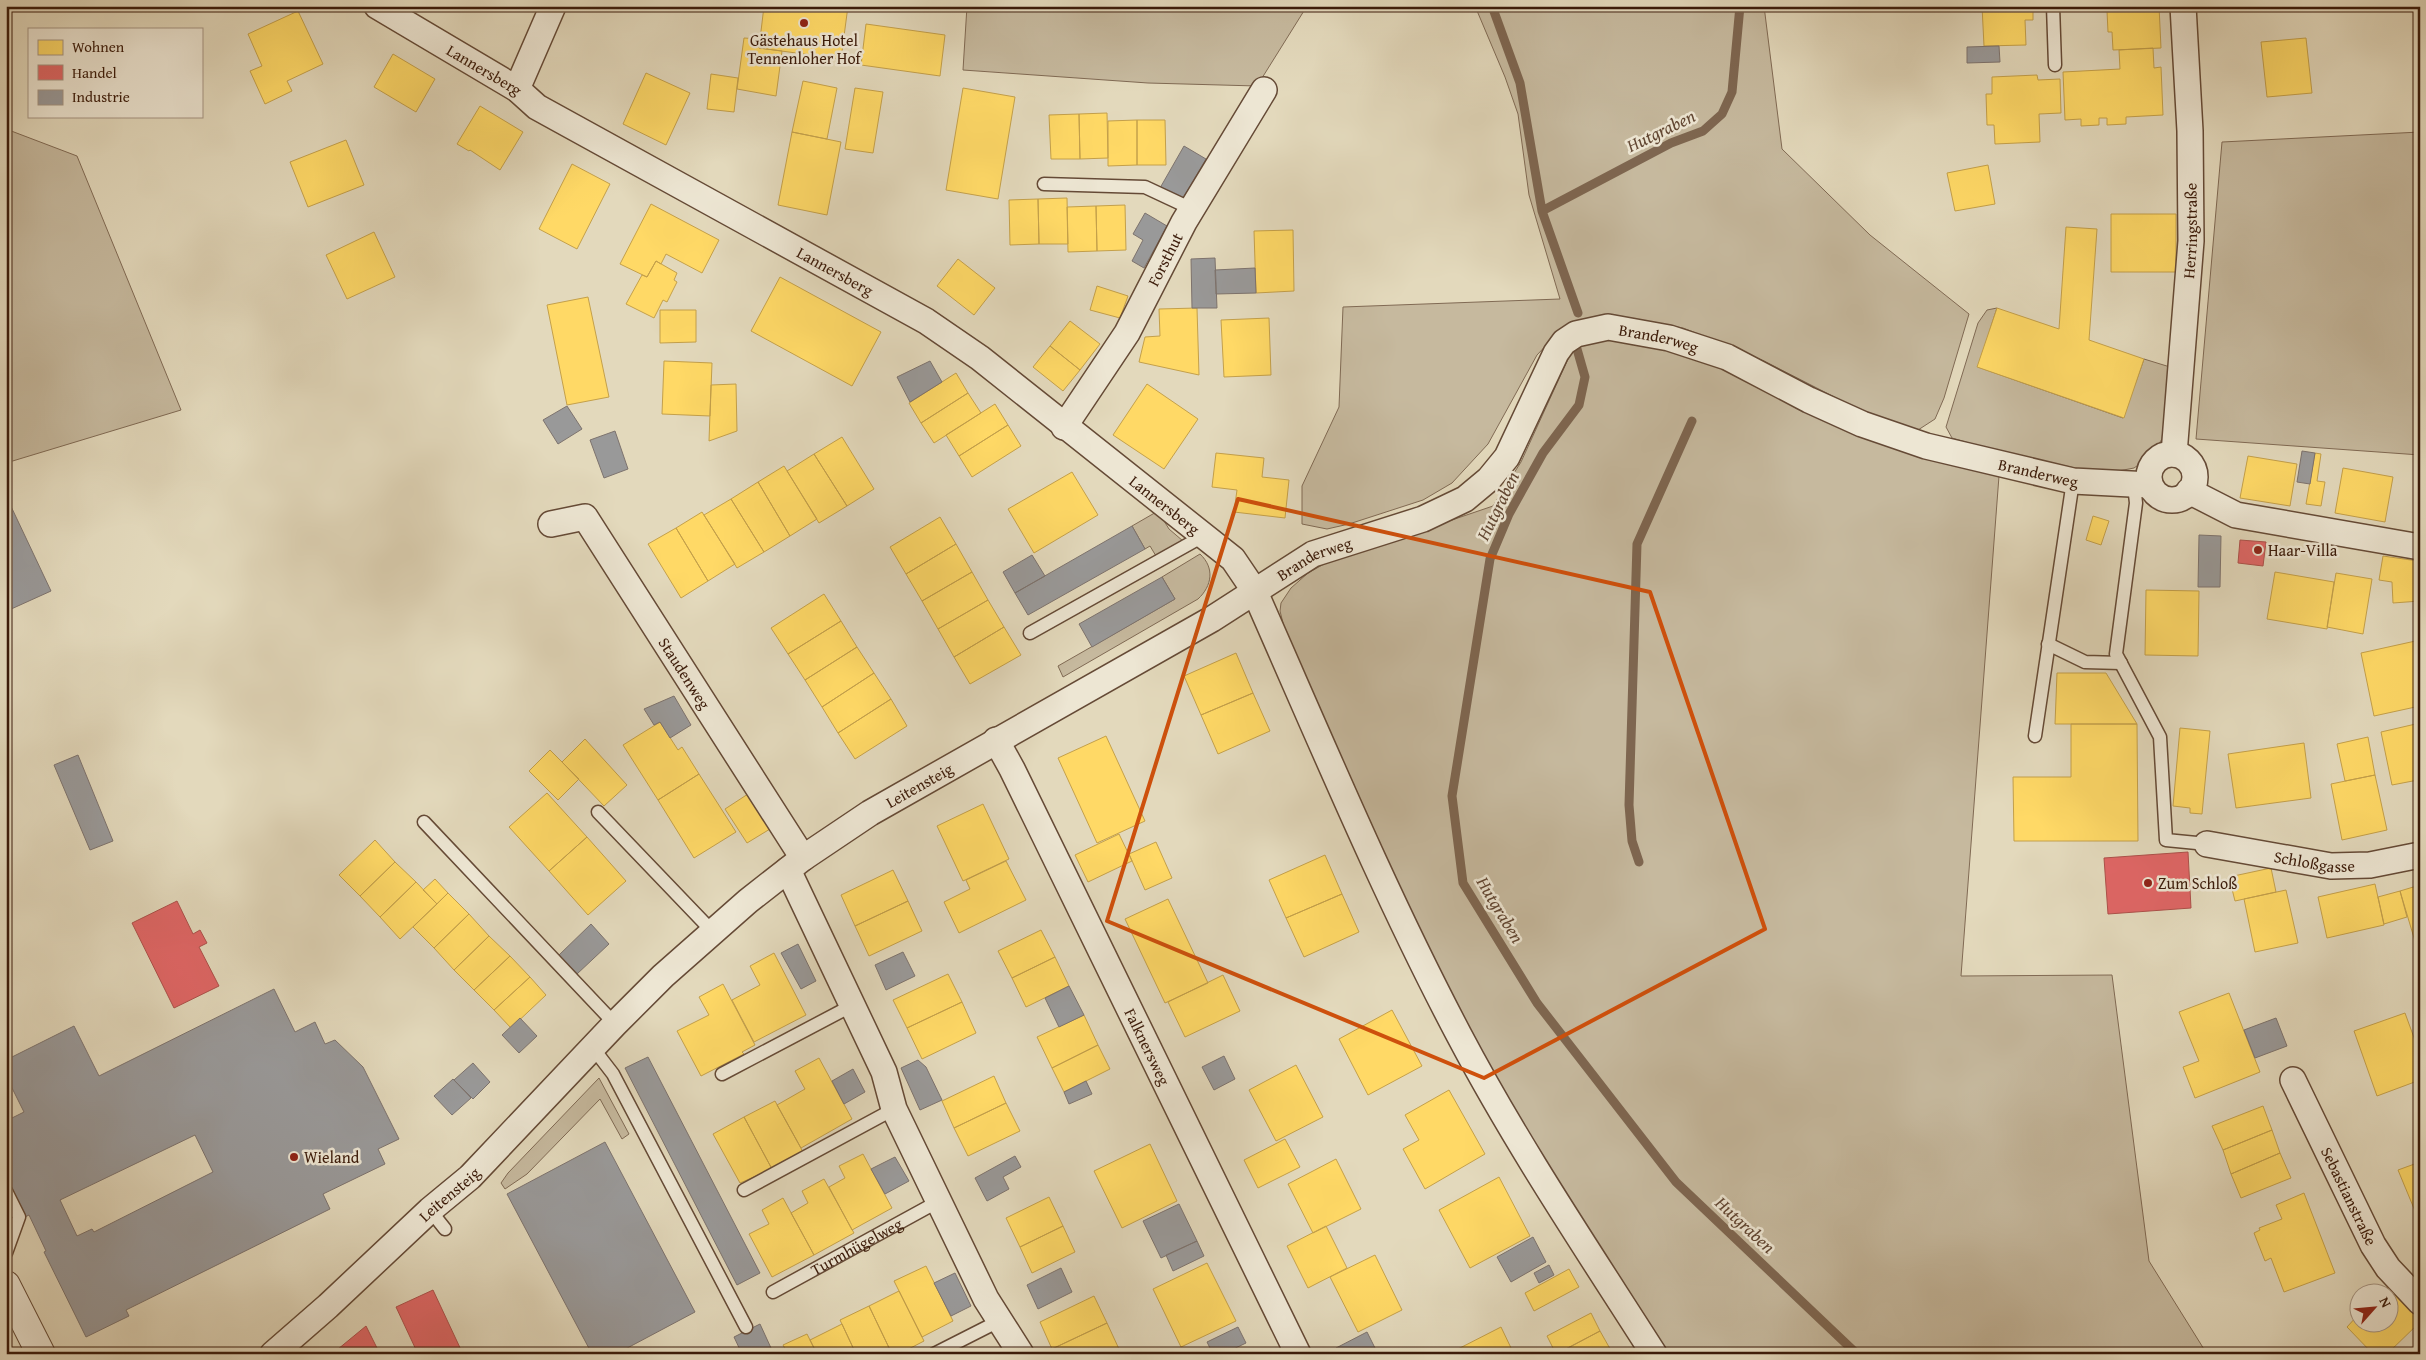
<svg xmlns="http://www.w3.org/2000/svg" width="2426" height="1360" viewBox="0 0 2426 1360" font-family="'Gentium Book Plus',serif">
  <rect width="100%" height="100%" fill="#e3d9bc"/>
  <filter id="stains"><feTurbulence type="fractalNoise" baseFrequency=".004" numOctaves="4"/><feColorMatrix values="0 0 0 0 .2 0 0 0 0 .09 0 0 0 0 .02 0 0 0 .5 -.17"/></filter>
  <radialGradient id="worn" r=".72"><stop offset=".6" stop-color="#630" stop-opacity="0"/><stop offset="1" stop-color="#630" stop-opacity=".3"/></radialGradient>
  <!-- green -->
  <path fill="#c6b99e" stroke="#806a54" d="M967,6H1307L1257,86L1148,83L963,70Z
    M1475,6H1764L1782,149L1870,235L1969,314L1944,398L1935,419L1918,430L1891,422L1852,406L1764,361L1706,337L1683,328L1627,318L1553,338L1537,355L1488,444L1452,483L1423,500L1349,524L1327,529L1302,524V486L1339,407L1343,307L1560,299L1529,195L1518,114L1505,77Z
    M6,129L77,156L181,410L6,463Z
    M2420,132V455L2196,439L2222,142Z
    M1997,308L1978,367L2123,418L2144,359L2170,367L2162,439L2150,457L2134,468L2113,472H2094L2000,452L1952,438L1946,427L1978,323L1987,310Z
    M1605,337L1663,347L1707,361L1921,456L1999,476L1961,976L2112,975L2149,1261L2207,1354H1669C1609,1260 1545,1168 1492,1071C1414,929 1352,778 1285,631L1280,611L1281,603L1291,588L1308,573L1342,554L1399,538L1493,506L1521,462L1574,346Z
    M1158,511L1169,529L1183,541L1156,556L1150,546L1145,549L1132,526Z
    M1200,554C1215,568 1212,586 1198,599L1063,677L1058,666L1175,599L1162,577Z
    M599,1078L629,1134L622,1139L600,1099L527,1174L505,1189L501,1183L508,1173Z"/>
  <!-- homes -->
  <path fill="#ffd966" stroke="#c4a04a" d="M764,6H848L841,59L759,48Z
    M1982,6H2033V20H2025L2026,45L1984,46Z
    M2111,6H2159L2161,48L2113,50L2112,32H2108L2107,11H2111Z
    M298,11L323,64L287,81L292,91L265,104L250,71L262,66L248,34Z
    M866,24L945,35L940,76L861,65Z
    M744,38L760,39L759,48L782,51L776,96L737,89Z
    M2306,38L2312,93L2267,97L2261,42Z
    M2153,48L2154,68L2161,67L2163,115L2126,117V124L2107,125V118H2099V125L2081,126V119L2065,120L2063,72L2120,69L2119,50Z
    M393,54L435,79L416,112L374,87Z
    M646,73L690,93L666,145L623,124Z
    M711,74L738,78L734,112L707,109Z
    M2037,75L2038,80L2060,79L2061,113L2039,114L2040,142L1995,144L1994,125H1987L1986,94H1992V77Z
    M803,81L837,88L827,139L792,132Z
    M855,88L883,92L873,153L845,149Z
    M963,88L1015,97L998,199L946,190Z
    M480,106L523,132L500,170L470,150L469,151L457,144Z
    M1107,113L1108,158L1080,159L1079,114Z
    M1079,114L1080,159H1051L1049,115Z
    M1137,120H1165L1166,165H1137Z
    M1137,120V165L1108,166V121Z
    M792,132L841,142L827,215L778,205Z
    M346,140L364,185L308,207L290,162Z
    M572,164L610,184L577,249L539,229Z
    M1988,165L1995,204L1955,211L1947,173Z
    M1067,198L1068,244H1039L1038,199Z
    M1038,199L1039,244L1010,245L1009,200Z
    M651,204L719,240L702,273L666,254L661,264L656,261L647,277L620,264Z
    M1125,205L1126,250L1097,251L1096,206Z
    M1096,206L1097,251L1068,252L1067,207Z
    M2111,214H2176V272H2111Z
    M2066,227L2097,229L2089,340L2144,359L2124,418L1977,367L1997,308L2059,329Z
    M1293,230L1294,291L1256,293L1254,231Z
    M374,232L395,277L347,299L326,255Z
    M958,259L995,288L974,315L937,286Z
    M656,261L677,273L674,280L677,282L667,302L663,300L654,318L626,304L642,275L647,277Z
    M780,277L881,332L852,386L751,331Z
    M1097,286L1128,296L1120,318L1090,310Z
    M588,297L609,397L567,405L547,305Z
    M1197,308L1199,375L1139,362L1145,337L1160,336L1159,309Z
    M660,310H696V342L660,343Z
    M1269,318L1271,375L1224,377L1221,320Z
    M1070,321L1100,344L1080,370L1050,346Z
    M1050,346L1080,370L1063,391L1033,367Z
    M664,361L712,363L710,416L662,414Z
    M956,373L968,393L921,423L909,403Z
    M736,384L737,431L709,441L711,385Z
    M1147,384L1198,419L1164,469L1113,435Z
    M968,393L981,413L934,443L921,423Z
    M995,404L1008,425L959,456L946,435Z
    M1008,425L1021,446L972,477L959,456Z
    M842,437L874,489L847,506L814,454Z
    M1216,453L1264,458L1262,477L1289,480L1285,518L1234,512L1237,490L1212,487Z
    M2315,453L2321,454L2317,481L2325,482L2321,506L2306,504Z
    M814,454L847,506L819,523L787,471Z
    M2248,456L2297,464L2290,506L2240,498Z
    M784,466L817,519L790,536L758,482Z
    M2343,468L2393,477L2385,522L2335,513Z
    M1072,472L1098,515L1034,553L1008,509Z
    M758,482L790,536L764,552L731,499Z
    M731,499L764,552L737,568L704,515Z
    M702,512L735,564L708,581L676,528Z
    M2093,516L2109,521L2101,545L2086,540Z
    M940,517L956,544L906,574L890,547Z
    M676,528L708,581L681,598L648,544Z
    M956,544L972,572L922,601L906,574Z
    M2383,556L2418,561L2420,601L2393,603L2392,582L2379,580Z
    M972,572L988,600L938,629L922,601Z
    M2275,572L2334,582L2327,629L2267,619Z
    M2336,573L2372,579L2363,634L2327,627Z
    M2146,590L2199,591L2198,656L2145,655Z
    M824,594L841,621L788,654L771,628Z
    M988,600L1004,627L954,657L938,629Z
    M841,621L857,647L805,680L788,654Z
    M1004,627L1021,655L970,684L954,657Z
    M2420,640V706L2374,716L2361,653Z
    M857,647L874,673L822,707L805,680Z
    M1236,653L1253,693L1201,715L1184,676Z
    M874,673L891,699L838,733L822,707Z
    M2057,673H2106L2137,724H2055Z
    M1253,693L1270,731L1218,754L1201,715Z
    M891,699L907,726L855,759L838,733Z
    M660,722L678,750L682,747L699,774L658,800L623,745Z
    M2420,723V770L2416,771L2418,780L2392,785L2381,732Z
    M2071,724H2137L2138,841H2014L2013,777H2071Z
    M2180,728L2210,731L2202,814L2190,813V808L2173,806Z
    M1106,736L1145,821L1097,843L1058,758Z
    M2368,737L2375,775L2345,781L2337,744Z
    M585,739L627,785L604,806L562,762Z
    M2304,743L2311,798L2236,808L2228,754Z
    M550,750L579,779L558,800L529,771Z
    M699,774L736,832L694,858L658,800Z
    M2375,775L2387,830L2342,840L2331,784Z
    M547,793L587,837L549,871L509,827Z
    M748,794L770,829L747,843L725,809Z
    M983,804L1009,859L963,881L937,826Z
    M1119,834L1132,861L1088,882L1075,855Z
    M587,837L626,881L588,915L549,871Z
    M375,840L395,862L360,896L339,875Z
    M1156,842L1172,878L1145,890L1129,854Z
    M1325,855L1342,894L1286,918L1269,880Z
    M1006,861L1026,900L959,933L944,902L970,889L966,880Z
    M395,862L416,882L380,917L360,896Z
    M2271,868L2276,892L2235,901L2229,877Z
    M893,870L908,901L855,926L841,895Z
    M435,879L448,893L437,904L423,890Z
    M416,882L437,904L400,939L380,917Z
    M2375,884L2384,925L2327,938L2318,897Z
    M2420,885V958L2400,891Z
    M2286,890L2298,943L2255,952L2244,899Z
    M2400,891L2407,917L2384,924L2378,897Z
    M448,893L469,914L434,948L413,927Z
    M1342,894L1359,932L1304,957L1286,918Z
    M1168,899L1208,983L1165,1003L1125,919Z
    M908,901L922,931L869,956L855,926Z
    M469,914L489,936L454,970L434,948Z
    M1041,930L1055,957L1012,978L998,951Z
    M489,936L510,956L474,990L454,970Z
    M774,953L806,1015L754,1042L732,1000L760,985L750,966Z
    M510,956L530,977L494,1010L474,990Z
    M1055,957L1069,986L1026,1007L1012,978Z
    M948,974L962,1002L907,1028L893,1000Z
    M1223,975L1240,1011L1185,1037L1168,1002Z
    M530,977L546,995L511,1028L494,1010Z
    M723,984L755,1045L742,1052L744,1054L701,1076L677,1031L709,1015L699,997Z
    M2229,993L2260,1072L2195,1098L2183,1067L2199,1061L2179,1012Z
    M962,1002L976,1033L922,1059L907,1028Z
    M1392,1010L1422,1066L1368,1095L1339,1039Z
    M2405,1013L2420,1054V1080L2377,1096L2354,1031Z
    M1084,1015L1098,1045L1052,1068L1037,1037Z
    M1098,1045L1110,1069L1064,1092L1052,1068Z
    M819,1058L852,1119L801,1148L777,1105L805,1089L795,1071Z
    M1296,1065L1323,1117L1276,1141L1249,1090Z
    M994,1076L1006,1103L954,1128L942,1101Z
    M1449,1090L1485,1154L1425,1189L1403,1149L1419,1140L1405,1115Z
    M775,1101L803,1152L772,1169L744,1117Z
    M1006,1103L1020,1131L968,1156L954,1128Z
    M2263,1106L2272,1130L2223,1150L2212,1126Z
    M744,1117L772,1169L740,1183L713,1134Z
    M2272,1130L2280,1153L2231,1174L2223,1150Z
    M1285,1139L1300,1167L1258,1188L1244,1160Z
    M1150,1144L1177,1201L1122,1228L1094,1171Z
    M2280,1153L2291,1178L2241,1198L2231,1174Z
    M863,1154L892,1208L852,1230L829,1187L845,1178L839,1166Z
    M1336,1159L1361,1209L1313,1233L1288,1184Z
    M2420,1162V1223L2398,1170Z
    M1499,1177L1530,1236L1470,1268L1439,1210Z
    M824,1179L854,1233L814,1255L791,1213L808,1203L802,1191Z
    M2304,1193L2335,1273L2284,1292L2271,1258L2265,1261L2254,1233L2260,1230L2259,1228L2282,1219L2276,1205Z
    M1049,1197L1063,1226L1020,1247L1006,1218Z
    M783,1198L814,1255L772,1277L749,1234L769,1224L762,1210Z
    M1063,1226L1075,1252L1032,1273L1020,1247Z
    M1326,1226L1347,1268L1308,1288L1287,1246Z
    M1375,1255L1402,1310L1358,1332L1330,1277Z
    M1207,1263L1236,1321L1181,1347L1153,1289Z
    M926,1266L953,1321L922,1337L894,1281Z
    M1569,1269L1579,1287L1534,1311L1525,1293Z
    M2389,1286L2420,1317V1322L2387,1354H2373L2347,1327L2358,1315V1322H2388V1292H2382Z
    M899,1291L924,1341L899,1354H892L869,1306Z
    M1094,1296L1107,1323L1052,1349L1040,1322Z
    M869,1306L892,1354H856L840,1320Z
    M1591,1313L1600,1331L1556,1354L1547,1336Z
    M1107,1323L1119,1349L1109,1354H1055L1052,1349Z
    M842,1324L856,1354H817L810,1340Z
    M1501,1327L1512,1350L1505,1354H1458L1456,1350Z
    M1600,1331L1613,1354H1557Z
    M807,1334L817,1354H788L783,1345Z"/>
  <!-- shops -->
  <path fill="#e06666" stroke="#ae504a" d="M2240,540L2266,542L2263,566L2238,563Z
    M2188,852L2191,908L2108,914L2104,858Z
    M177,901L193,934L200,930L207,943L199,947L219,986L174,1008L132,923Z
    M433,1290L462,1352L463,1354H418L396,1307Z
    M366,1326L380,1354H332Z"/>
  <!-- industry -->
  <path fill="#999" stroke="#7d736e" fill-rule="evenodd" d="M1999,46L2000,62L1967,63V47Z
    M1184,146L1206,159L1182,200L1160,188Z
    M1145,213L1167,226L1144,268L1132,261L1143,240L1133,234Z
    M1215,258L1217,308H1192L1191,259Z
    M1255,268L1256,293L1216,294L1215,270Z
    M930,361L942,382L910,402L897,377Z
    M567,406L582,429L558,444L543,420Z
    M615,431L628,469L604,478L590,440Z
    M2302,451L2315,453L2310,484L2297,482Z
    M8,500L51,591L9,610L11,614L6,617V501Z
    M1132,526L1145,549L1028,615L1015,593Z
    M2199,535L2221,536L2220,587H2198Z
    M1032,555L1045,576L1015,593L1003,572Z
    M1162,577L1175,599L1092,647L1079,624Z
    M674,696L691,725L670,738L660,722L654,725L644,709Z
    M78,755L113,841L90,850L54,765Z
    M591,924L609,944L577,974L559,955Z
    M798,944L816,981L801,989L781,953Z
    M903,952L915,976L886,990L875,965Z
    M1069,986L1084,1015L1059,1027L1045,998Z
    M274,989L295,1032L315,1022L325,1044L335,1040L363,1067L399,1139L378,1149L385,1164L323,1194L330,1209L126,1310L129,1316L86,1337L44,1252L46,1251L29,1215L21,1219L6,1189V1121L24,1112L6,1076V1060L74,1026L99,1076ZM195,1135L213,1172L94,1232L92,1229L77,1236L60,1200Z
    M520,1018L537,1036L519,1053L502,1035Z
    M2276,1018L2287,1046L2255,1058L2244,1030Z
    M1224,1056L1235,1079L1214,1090L1202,1067Z
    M648,1057L760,1273L737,1285L625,1068Z
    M918,1060L926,1067L942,1100L920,1110L901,1068Z
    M473,1063L490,1082L473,1099L454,1080Z
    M853,1069L865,1092L844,1104L832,1081Z
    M453,1079L471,1098L452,1115L434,1096Z
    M1086,1081L1092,1094L1069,1104L1064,1092Z
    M605,1142L695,1312L616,1354H592L507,1194Z
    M1015,1156L1021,1167L1003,1177L1009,1189L987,1201L975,1178Z
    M895,1157L909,1181L885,1194L871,1169Z
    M1179,1204L1197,1241L1161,1258L1143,1221Z
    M1533,1237L1546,1262L1511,1282L1497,1257Z
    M1197,1241L1204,1256L1173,1271L1166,1255Z
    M1549,1265L1554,1275L1539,1283L1534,1273Z
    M1061,1268L1072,1292L1038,1309L1027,1285Z
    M955,1273L971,1306L951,1316L934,1283Z
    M760,1324L771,1348L760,1354H742L734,1337Z
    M1238,1327L1246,1343L1223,1354H1213L1207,1342Z
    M1367,1332L1378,1354H1339L1336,1348Z"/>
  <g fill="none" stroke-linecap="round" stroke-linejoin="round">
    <!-- stream -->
    <path stroke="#7e6650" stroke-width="9" d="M1492,6L1520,83L1542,211L1578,313
      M1542,211L1671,143L1703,131L1722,114L1732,92L1740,6
      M1577,349L1585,377L1579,405L1543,453L1509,514L1490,559L1452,796L1463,883L1537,1003L1676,1182L1857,1354
      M1639,862L1632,841L1629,805L1637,544L1692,421"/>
    <defs>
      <g id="service">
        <path d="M2053,6L2055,65"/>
        <path d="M1044,184L1145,187L1192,209"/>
        <path d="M2134,485L2136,503L2116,654L2160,737L2166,840L2207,844"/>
        <path d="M1030,633L1205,535"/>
        <path d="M2048,644L2085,662L2121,663"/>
        <path d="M2035,736L2073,481"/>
        <path d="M598,812L712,931"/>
        <path d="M424,822L615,1024"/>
        <path d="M593,1048L613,1074L746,1327"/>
        <path d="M722,1074L853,1005"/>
        <path d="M744,1190L894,1109"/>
        <path d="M6,1191L19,1217L6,1253"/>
        <path d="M430,1210L445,1229"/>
        <path id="s1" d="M773,1292L939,1201"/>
        <path d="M934,1354L999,1321"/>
      </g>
      <g id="minor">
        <path id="s2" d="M377,6L517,89L537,107L926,321L980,358L1233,559L1254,590C1320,739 1383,891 1459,1035C1517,1145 1587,1249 1654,1354"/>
        <path d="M517,89L553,6"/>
        <path id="s3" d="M1064,427L1127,333L1184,222L1264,90"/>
        <path id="s4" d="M2174,454L2191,241L2190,131L2183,6"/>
        <circle cx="2172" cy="477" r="23"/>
        <path d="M2189,491L2236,515L2420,547"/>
        <path id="s5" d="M551,524L585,517L803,858"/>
        <path id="s6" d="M996,740L1012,769L1298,1354"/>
        <path id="s7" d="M2207,844L2331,866L2370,865L2420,855"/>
        <path d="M788,870L884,1072L894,1109L986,1299L1021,1354"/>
        <path id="s8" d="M2293,1080L2373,1245L2388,1268L2420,1302"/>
        <path id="s9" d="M273,1354L328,1306L430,1210L470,1177L615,1024L663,976L748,901L803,858L870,813L1212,619L1313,554L1423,519L1465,499L1489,479L1507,457L1556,353L1564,342L1576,334L1608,327L1669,338L1727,357L1809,400L1862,424L1926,446L2073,481L2150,485"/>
      </g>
      <path id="tertiary" d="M6,1285L41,1354"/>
    </defs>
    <!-- service casing -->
    <use href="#service" stroke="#654a36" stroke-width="15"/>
    <!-- minor casing -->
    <use href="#minor" stroke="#654a36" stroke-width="28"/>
    <!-- tertiary casing -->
    <use href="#tertiary" stroke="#654a36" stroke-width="30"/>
    <!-- service -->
    <use href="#service" stroke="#ede6d3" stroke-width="12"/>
    <!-- minor -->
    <use href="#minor" stroke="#ede6d3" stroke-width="25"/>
    <!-- tertiary -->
    <use href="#tertiary" stroke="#ede6d3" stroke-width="28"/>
  </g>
  <!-- marked area -->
  <path fill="none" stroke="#ce500c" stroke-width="4" stroke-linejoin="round" d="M1238,499L1650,592L1765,929L1484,1078L1107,921Z"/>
  <!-- markers -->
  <g fill="#8f2418" stroke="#ede6d3" stroke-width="2">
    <circle cx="804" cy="23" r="5"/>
    <circle cx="2258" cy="550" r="5"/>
    <circle cx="2148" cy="883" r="5"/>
    <circle cx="294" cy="1157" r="5"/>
  </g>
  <g text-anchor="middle" stroke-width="5" stroke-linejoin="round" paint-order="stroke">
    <!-- poi labels -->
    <g font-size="16" fill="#3b1b0a" stroke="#ede6d3" text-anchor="start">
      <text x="804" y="46" text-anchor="middle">Gästehaus Hotel<tspan x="804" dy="18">Tennenloher Hof</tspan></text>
      <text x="2268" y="556">Haar-Villa</text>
      <text x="2158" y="889">Zum Schloß</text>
      <text x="304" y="1163">Wieland</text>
    </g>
    <!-- street labels -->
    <g font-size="16" fill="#3b1b0a" stroke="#ede6d3">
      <text dy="6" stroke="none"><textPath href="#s2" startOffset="125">Lannersberg</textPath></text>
      <text dy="6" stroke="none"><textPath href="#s4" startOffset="224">Herringstraße</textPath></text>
      <text dy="6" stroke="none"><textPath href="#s3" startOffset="196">Forsthut</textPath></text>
      <text dy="6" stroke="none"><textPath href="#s2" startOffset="530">Lannersberg</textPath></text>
      <text dy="6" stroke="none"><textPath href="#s9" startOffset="1770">Branderweg</textPath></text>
      <text dy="6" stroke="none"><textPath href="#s9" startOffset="2175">Branderweg</textPath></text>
      <text dy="6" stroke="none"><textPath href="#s2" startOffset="935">Lannersberg</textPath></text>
      <text dy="6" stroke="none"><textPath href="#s9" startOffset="1320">Branderweg</textPath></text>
      <text dy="6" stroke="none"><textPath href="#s5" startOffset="220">Staudenweg</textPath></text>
      <text dy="6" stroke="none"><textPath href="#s9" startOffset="864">Leitensteig</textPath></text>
      <text dy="6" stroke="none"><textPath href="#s7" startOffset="109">Schloßgasse</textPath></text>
      <text dy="6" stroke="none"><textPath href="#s6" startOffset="342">Falknersweg</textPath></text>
      <text dy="6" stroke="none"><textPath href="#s9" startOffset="238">Leitensteig</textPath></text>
      <text dy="6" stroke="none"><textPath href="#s8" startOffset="129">Sebastianstraße</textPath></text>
      <text dy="6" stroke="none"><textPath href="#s1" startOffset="95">Turmhügelweg</textPath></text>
    </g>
    <!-- water labels -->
    <g font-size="18" font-style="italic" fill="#624733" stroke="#ede6d3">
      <text transform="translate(1661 131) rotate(-26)" y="6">Hutgraben</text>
      <text transform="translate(1498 506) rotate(-64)" y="6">Hutgraben</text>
      <text transform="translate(1500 910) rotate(59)" y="6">Hutgraben</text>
      <text transform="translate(1745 1225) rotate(43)" y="6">Hutgraben</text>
    </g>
  </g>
  <!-- margin -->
  <rect width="2426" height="1360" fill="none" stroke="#e3d9bc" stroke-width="25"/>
  <rect x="8" y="8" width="2411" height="1345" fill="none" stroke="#3b1b0a" stroke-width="2.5"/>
  <rect x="12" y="12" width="2401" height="1335" fill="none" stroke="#3b1b0a"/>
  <!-- legend -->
  <rect x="28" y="28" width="175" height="90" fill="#ede6d3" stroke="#a69583"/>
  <rect x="38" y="40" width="25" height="15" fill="#ffd966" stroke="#a69583"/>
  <text x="72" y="52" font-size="15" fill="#3b1b0a">Wohnen</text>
  <rect x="38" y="65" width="25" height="15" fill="#e06666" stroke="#a69583"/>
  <text x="72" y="78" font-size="15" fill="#3b1b0a">Handel</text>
  <rect x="38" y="90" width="25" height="15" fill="#999999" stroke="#a69583"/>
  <text x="72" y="102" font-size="15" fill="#3b1b0a">Industrie</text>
  <!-- north arrow -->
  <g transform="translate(2374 1308) rotate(63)"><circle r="24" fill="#ede6d3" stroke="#a69583"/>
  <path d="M0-4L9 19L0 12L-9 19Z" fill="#8f2418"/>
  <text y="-8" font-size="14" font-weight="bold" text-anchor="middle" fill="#3b1b0a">N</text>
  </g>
  <rect width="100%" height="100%" filter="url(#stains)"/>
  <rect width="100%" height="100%" fill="url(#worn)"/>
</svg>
